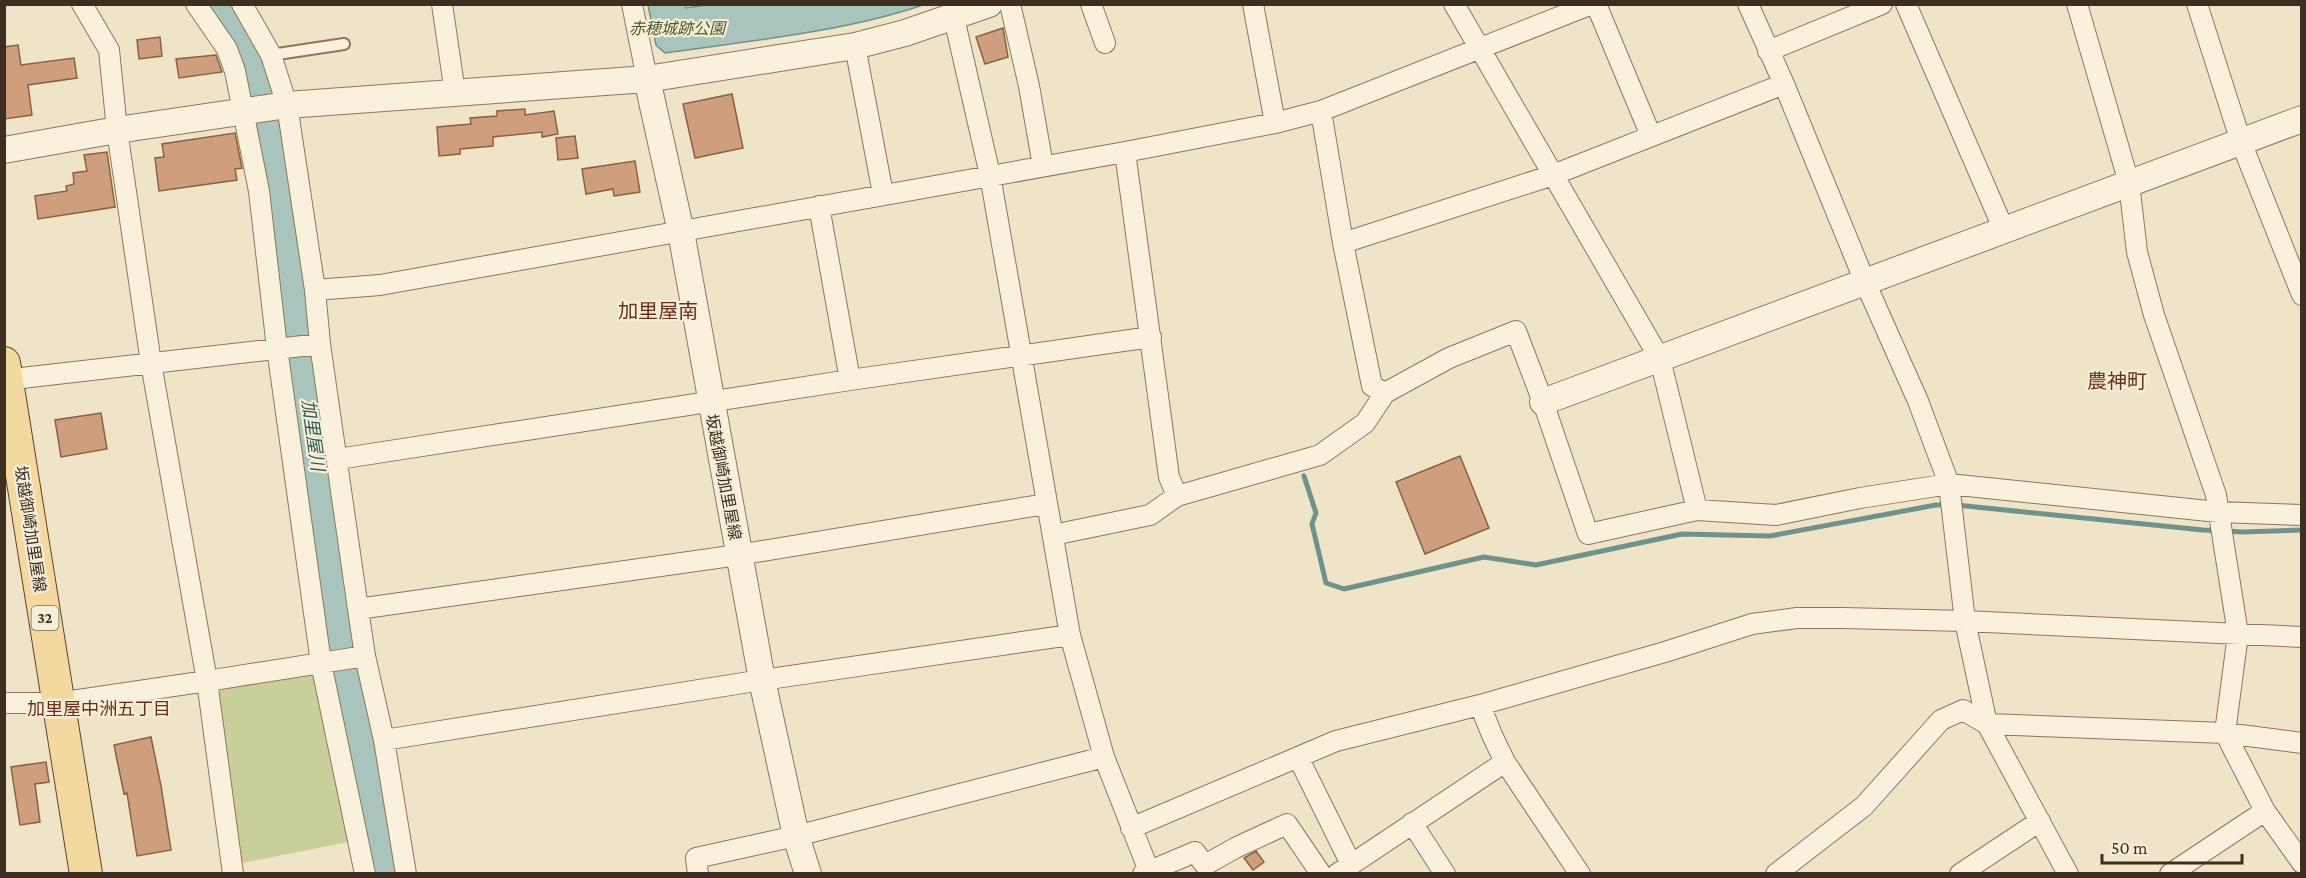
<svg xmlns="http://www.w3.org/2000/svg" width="2306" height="878" viewBox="0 0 2306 878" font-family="'Crimson Pro','Noto Sans JP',serif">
  <rect width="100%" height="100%" fill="#f0e4c8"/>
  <!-- green -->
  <path fill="#c9cf9b" d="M321,663L358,840L232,865L207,681Z"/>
  <!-- water -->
  <path fill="#a9c4bc" stroke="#6f938a" stroke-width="1.5" d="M705,5V4L923,5C843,32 749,41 665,53L656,45L648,5H685L686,8Z"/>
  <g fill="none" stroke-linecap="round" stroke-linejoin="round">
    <!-- stream -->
    <path stroke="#6f938a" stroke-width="5" d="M1304,476L1316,513L1312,524L1326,583L1344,589L1484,557L1536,565L1682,534L1770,536L1936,505H1947
      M1956,505L2203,530L2243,532L2302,530"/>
    <!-- river -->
    <path stroke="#a9c4bc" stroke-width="33" d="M217,4L249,58L271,135L349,690L385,874"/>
  </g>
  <!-- building -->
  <path fill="#cf9f7d" stroke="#8d5f41" stroke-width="1.5" d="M1003,28L1008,57L985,64L976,37Z
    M160,37L162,56L139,59L137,40Z
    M18,45L21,65L74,58L77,78L28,85L32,115L4,119V47Z
    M216,55L222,72L179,78L176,59Z
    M732,94L743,148L695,158L683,104Z
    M525,109V115L554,111L558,134L542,137V132L493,137V146L460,149V154L439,156L437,127L471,124L470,118L497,116V111Z
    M235,133L242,168L235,169L237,180L159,191L155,158L164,157L162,144Z
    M575,136L578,158L558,160L556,138Z
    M107,152L115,207L38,219L35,196L67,191L66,186L74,184L73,173L87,171L84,155Z
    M635,161L640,192L614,196L613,189L586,194L582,169Z
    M101,413L107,449L61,457L55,420Z
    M1460,456L1489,528L1425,554L1396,482Z
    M151,737L161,786L171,850L137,856L127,793L124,794L114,745Z
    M46,762L49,782L35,784L40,822L20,825L11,767Z
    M1256,851L1264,862L1253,870L1244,858Z"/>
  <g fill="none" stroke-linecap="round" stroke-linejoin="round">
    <defs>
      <path id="service" d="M271,55L344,44"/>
      <path id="minor" d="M82,4L109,50L117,130L151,363L207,681L365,656
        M196,4L227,49L235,71L259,191L277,348L321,663L365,874
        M242,4L271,55L287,105L315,290L320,344L358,609L365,656L384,740L406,874
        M442,4L455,93
        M632,4L647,79
        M1010,4L1029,86L1043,166
        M1091,4L1105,43
        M1253,4L1275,123
        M1454,4L1660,359L1697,510
        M1596,4L1651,136
        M1748,4L1784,84L1865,282L1918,401L1949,484L1965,621L1987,724L2068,874
        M1906,4L2004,230
        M2077,4L2129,183L2137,252L2154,315L2216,495L2238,634L2225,733L2265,811L2302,863
        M2197,4L2241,142L2302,295
        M954,18L990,175L1070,635L1104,757L1149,871
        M855,46L883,194
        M1768,51L1882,4
        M1321,111L1343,243L1372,386L1385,393
        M1125,152L1169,477L1177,496
        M819,206L850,380
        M1343,243L1553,175L1784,84
        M315,290L380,285L1125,152L1275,123L1321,111L1592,4
        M4,380L320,344
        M338,459L850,380L1151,337
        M1053,535L1150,515L1177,496L1320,455L1365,423L1385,393L1449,358L1516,331L1543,402L1588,534L1697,510L1776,515L1860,498L1949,484L2218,512L2302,515
        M358,609L738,555L1046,504
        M4,703H58L207,681L233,874
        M1480,705L1492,735L1505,762L1580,874
        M384,740L762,680L1070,635
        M1298,757L1351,864
        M1412,823L1445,874
        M1131,828L1336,741L1480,705L1665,652L1752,624L1797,618H1843L1965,621L2302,637
        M698,874L696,858L796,836L1104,757
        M1143,874L1195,852L1205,865L1237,847L1287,824L1321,874
        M1337,874L1505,762
        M1776,874L1864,806L1941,720L1963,710L1987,724L2225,733L2302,743
        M1960,874L2040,821
        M2170,874L2265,811"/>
      <path id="tertiary" d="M647,79L681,232L762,680L796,836L808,874
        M4,150L117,130L287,105L647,79L855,46L905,33L989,4
        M1543,402L2302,119"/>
      <path id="primary" d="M4,363L86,874"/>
    </defs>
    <!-- service casing -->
    <use href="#service" stroke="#8d765c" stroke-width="14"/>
    <!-- minor casing -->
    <use href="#minor" stroke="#8d765c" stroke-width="22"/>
    <!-- tertiary casing -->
    <use href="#tertiary" stroke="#8d765c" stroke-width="28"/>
    <!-- primary casing -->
    <use href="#primary" stroke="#5b4430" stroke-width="34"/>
    <!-- service -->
    <use href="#service" stroke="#faf1dc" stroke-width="10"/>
    <!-- minor -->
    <use href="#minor" stroke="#faf1dc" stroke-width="20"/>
    <!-- tertiary -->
    <use href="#tertiary" stroke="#faf1dc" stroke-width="26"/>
    <!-- primary -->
    <use href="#primary" stroke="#f3d9a0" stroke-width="32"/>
  </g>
  <g text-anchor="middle" stroke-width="4.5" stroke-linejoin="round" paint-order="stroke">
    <!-- shield labels -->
    <rect fill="#f7eed8" stroke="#756857" stroke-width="1.5" x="31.5" y="606" width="27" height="24" rx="4.5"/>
    <g font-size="15" font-weight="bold" fill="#3d2e20">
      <text x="45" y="623">32</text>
    </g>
    <!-- park labels -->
    <g font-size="16" font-style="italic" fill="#4d5a26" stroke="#f7eed8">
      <text x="677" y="34">赤穂城跡公園</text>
    </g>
    <!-- street labels -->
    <g font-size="16" fill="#3d2e20" stroke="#f7eed8">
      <text transform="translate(724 477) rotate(79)" y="6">坂越御崎加里屋線</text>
      <text transform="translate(31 529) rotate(81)" y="6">坂越御崎加里屋線</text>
    </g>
    <!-- water labels -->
    <g font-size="18" font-style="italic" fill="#2f5d5a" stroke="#f7eed8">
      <text transform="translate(313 435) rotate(82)" y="6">加里屋川</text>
    </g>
    <!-- neighbourhood labels -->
    <g font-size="18" fill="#6b2e1e" stroke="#f7eed8">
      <text x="99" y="715">加里屋中洲五丁目</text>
    </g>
    <!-- quarter labels -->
    <g font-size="20" fill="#6b2e1e" stroke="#f7eed8">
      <text x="658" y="318">加里屋南</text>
      <text x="2117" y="388">農神町</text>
    </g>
  </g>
  <!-- border -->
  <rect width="2306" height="878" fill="none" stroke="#3d2e20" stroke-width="12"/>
  <!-- scale -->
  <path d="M2102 854v9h140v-9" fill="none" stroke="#3d2e20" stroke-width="3"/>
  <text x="2111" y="854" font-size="18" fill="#3d2e20" stroke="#f7eed8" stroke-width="4.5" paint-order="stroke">50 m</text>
</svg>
